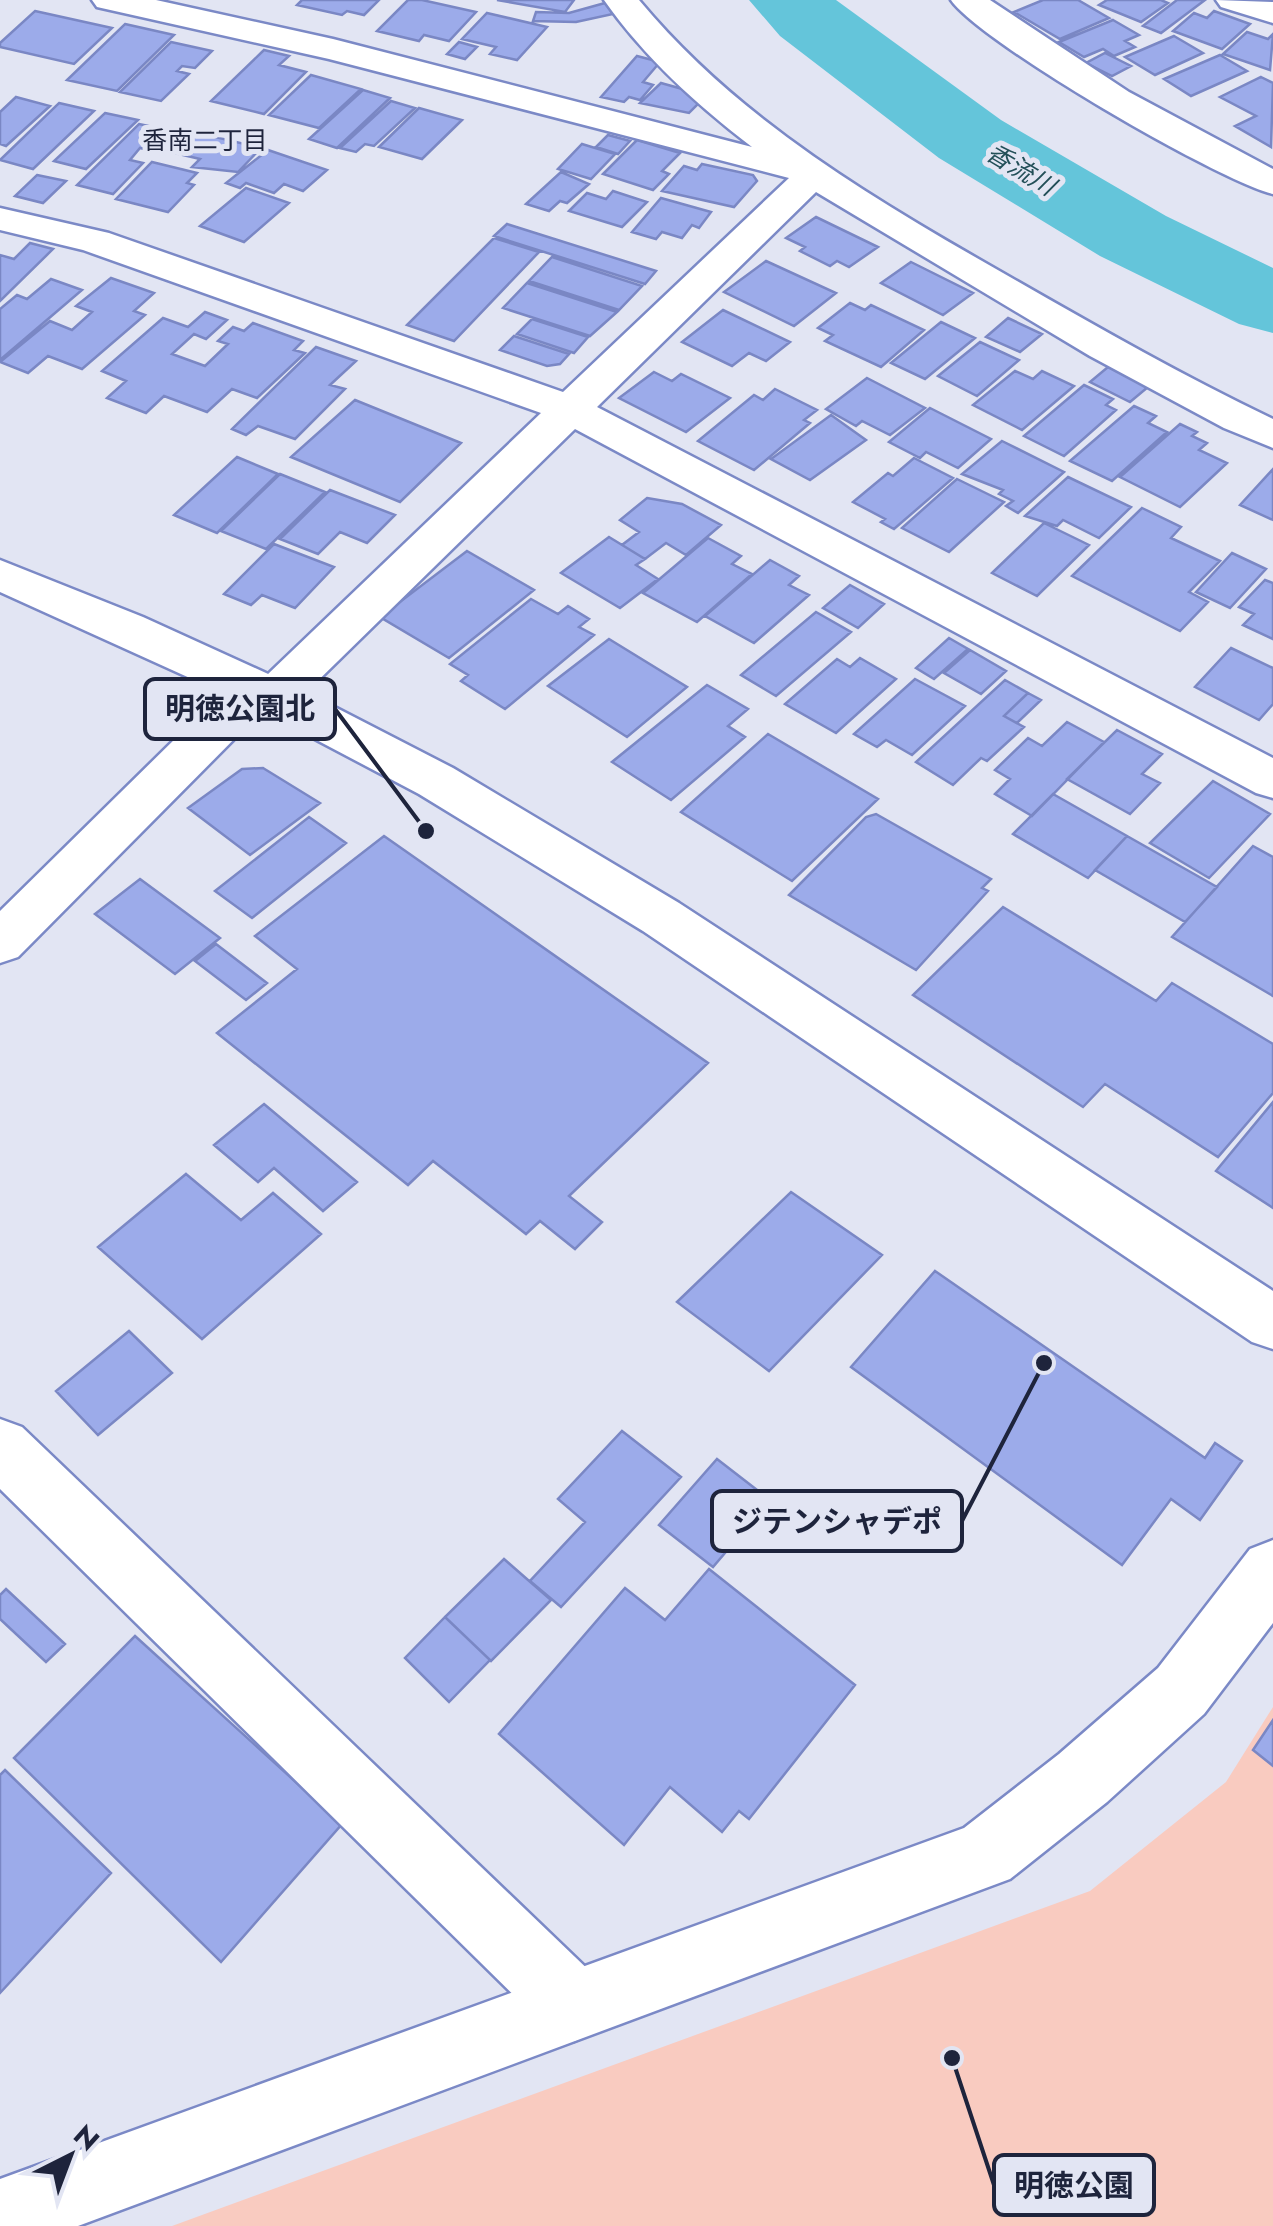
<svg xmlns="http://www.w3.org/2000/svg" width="1273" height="2226" viewBox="0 0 1273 2226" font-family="Jost,'Noto Sans JP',sans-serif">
  <rect width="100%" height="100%" fill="#e2e5f3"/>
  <!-- green -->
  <path fill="#f9cbc0" d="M1273,1707V2226H172L1090,1891L1226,1782Z"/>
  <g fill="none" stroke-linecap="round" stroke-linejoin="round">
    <!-- river -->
    <path fill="#64c5da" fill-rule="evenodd" d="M749,0H836L1001,120L1166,216L1273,268V333L1239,324L1100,256L939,158L780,36Z"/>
  </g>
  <!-- building -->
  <path fill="#9cabea" stroke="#7a87c4" stroke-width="2.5" d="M302,0H379L364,15L347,11L342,15L297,5Z
    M408,0H422L476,12L449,41L424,35L419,41L377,31Z
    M497,0H574L565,12Z
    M1043,0H1078L1109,18L1060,39L1014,12Z
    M1107,0H1161L1168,3L1141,22L1099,5Z
    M1177,0H1205L1161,33L1143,26Z
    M605,3L613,14L576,22L533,21L536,12L569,13Z
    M35,11L112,28L74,64L0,47V43Z
    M1214,11L1250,24L1222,49L1173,31L1194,13L1207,18Z
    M487,13L547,27L517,60L490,54L496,47L462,39Z
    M1113,20L1139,35L1125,41L1135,47L1114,56L1103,49L1084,57L1059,42Z
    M125,24L174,35L117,91L67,80Z
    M1247,32L1268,39L1273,34L1270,70L1223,54Z
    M1174,36L1203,53L1155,75L1125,57Z
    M171,42L212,51L195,68L182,66L177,71L189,74L161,101L120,92Z
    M459,42L477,47L465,59L447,54Z
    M264,50L289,56L279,65L306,72L264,114L211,101Z
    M1105,53L1131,66L1112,76L1086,63Z
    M1220,55L1247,71L1191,96L1164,79Z
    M637,56L660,62L643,82L653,85L640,100L629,97L624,102L601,97Z
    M311,75L361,89L319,128L269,115Z
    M1261,77L1273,83L1271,147L1235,126L1256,116L1220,97Z
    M661,83L693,92L703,99L689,113L640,103Z
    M363,90L390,98L337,148L309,139Z
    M16,97L50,106L6,146L0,144V112Z
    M391,101L415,108L374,146L365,144L356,152L340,148Z
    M59,103L94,111L33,169L0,160Z
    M419,108L462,120L422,159L379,147Z
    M105,113L138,120L86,169L54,161Z
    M139,124L172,131L153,151L140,148L130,160L143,163L113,194L77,185Z
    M186,130L261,148L238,172L192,167L200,159L166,151Z
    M608,135L630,141L618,154L596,147Z
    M637,140L680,153L662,171L669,174L653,190L603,174Z
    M582,144L615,154L591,179L558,169Z
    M268,150L327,170L303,191L284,184L274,193L246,183L240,188L226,183Z
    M152,162L197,173L187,183L194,185L168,212L116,199Z
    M702,164L753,175L757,181L734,207L662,191L684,166L697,170Z
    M561,172L589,184L567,203L560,201L549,211L526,204Z
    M37,175L66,181L43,203L15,196Z
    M246,188L289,203L244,242L200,226Z
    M613,191L647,202L622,227L569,211L587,193L606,199Z
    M661,198L711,212L699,228L692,225L682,238L662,232L656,239L632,232Z
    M816,217L878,247L849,267L837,261L830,266L800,251L805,247L786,238Z
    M507,224L656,271L645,284L494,236Z
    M494,238L539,252L454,341L407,325Z
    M30,243L53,249L0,301V255L14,259Z
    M552,257L642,286L619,310L529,281Z
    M766,261L836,293L794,326L724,292Z
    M911,262L973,293L943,315L881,283Z
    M111,278L154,293L134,311L145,315L82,369L48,356L28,373L0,362L50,321L72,330L92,312L76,306Z
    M51,279L82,290L0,360V309L17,295L27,299Z
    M527,283L617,312L590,336L503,308Z
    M850,303L865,310L871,305L924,330L881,367L825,341L833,335L818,328Z
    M723,310L790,342L766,361L749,353L732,366L682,342Z
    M205,312L227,320L206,339L194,334L172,354L205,366L228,344L218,341L233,327L244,331L253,323L303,341L294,350L305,353L257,398L232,389L207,412L164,396L146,413L107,398L126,381L102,371L163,318L188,327Z
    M1008,318L1042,334L1020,352L986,337Z
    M532,319L588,337L574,353L517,334Z
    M941,322L975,338L925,379L891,363Z
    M514,336L569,354L560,364L547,366L500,350Z
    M980,342L1019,360L977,396L938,376Z
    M316,347L356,361L330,385L345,389L295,439L258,426L246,435L232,429Z
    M1108,367L1148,387L1130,402L1090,382Z
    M1015,371L1033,379L1042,371L1074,386L1022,430L973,405Z
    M654,372L672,381L681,374L730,398L686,432L619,398Z
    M867,378L925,408L890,435L862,421L856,426L826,409Z
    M1084,385L1113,399L1106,405L1116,410L1064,456L1024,436Z
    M775,389L817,410L804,420L810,423L754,470L698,441L754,395L763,400Z
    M355,400L461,443L400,502L291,457Z
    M1134,406L1156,416L1148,423L1167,432L1112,481L1070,461Z
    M930,408L991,439L958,468L926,452L920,458L889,442Z
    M831,415L866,440L810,480L771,459Z
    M1180,424L1197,432L1192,436L1207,443L1199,450L1227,463L1180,507L1120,477Z
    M1002,441L1064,472L1018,513L1006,506L1013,501L999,494L1003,490L962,474Z
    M237,457L278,474L217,533L174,515Z
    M914,458L953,478L894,529L881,522L885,519L853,502L888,473L893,476Z
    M1273,469V520L1240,505Z
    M280,474L325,492L266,549L221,531Z
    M1068,477L1131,507L1099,538L1063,520L1057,526L1025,516Z
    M957,479L1004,502L949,552L902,528Z
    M330,490L395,515L367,543L340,532L318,554L280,539Z
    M647,498L682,504L721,525L686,555L666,543L645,559L622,545L639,532L620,520Z
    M1142,508L1181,527L1171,538L1220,561L1189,592L1208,602L1180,631L1072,576Z
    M1044,523L1089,545L1037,596L992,573Z
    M609,537L645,559L636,565L658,579L620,608L561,573Z
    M708,538L741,556L732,564L752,574L697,622L643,593Z
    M274,544L334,567L295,608L262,595L251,605L224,594Z
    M467,551L534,590L449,658L380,617Z
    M1232,553L1266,569L1230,608L1196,592Z
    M770,560L799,576L789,585L809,595L754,643L705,616Z
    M1265,580L1273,583V639L1243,625L1254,614L1239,607Z
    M850,585L884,604L858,628L823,608Z
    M531,599L558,614L568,606L589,619L579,627L594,635L505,709L461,681L468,675L450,664Z
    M816,612L851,632L776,696L741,675Z
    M949,638L968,649L934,679L916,668Z
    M609,639L687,687L627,737L548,686Z
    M1231,648L1273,668V704L1259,720L1195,687Z
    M970,650L1006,671L981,694L944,673Z
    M860,658L896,679L836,733L785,704L837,659L850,667Z
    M915,679L965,706L912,755L886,740L877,747L854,734Z
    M1005,680L1028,693L1004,716L1024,727L987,761L981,758L953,785L916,762Z
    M707,685L748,709L728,726L745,737L671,800L612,762Z
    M1028,693L1041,700L1017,723L1004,716Z
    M1067,722L1104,742L1032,816L995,794L1010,779L995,770L1028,738L1042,746Z
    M1117,730L1162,754L1142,774L1160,783L1130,814L1067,779Z
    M768,734L878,799L792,881L681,812Z
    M263,768L320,803L250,855L188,808L242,769Z
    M1213,781L1270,814L1209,878L1150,843Z
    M1053,794L1127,836L1088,878L1013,834Z
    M876,814L991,879L982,888L988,891L916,970L789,895L866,817Z
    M309,817L346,843L252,918L215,891Z
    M384,836L708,1063L569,1196L602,1222L575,1249L540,1221L526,1234L433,1161L408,1185L217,1033L297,969L255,936Z
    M1127,836L1217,887L1185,922L1095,870Z
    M1253,846L1273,857V996L1172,937Z
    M140,879L220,938L175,974L95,914Z
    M1003,907L1156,1001L1172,983L1273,1044V1093L1218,1157L1105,1084L1083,1107L913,995Z
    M216,944L267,983L246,1000L195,961Z
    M1273,1102V1208L1216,1171Z
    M264,1104L357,1182L323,1211L274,1168L258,1182L214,1145Z
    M186,1174L241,1220L273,1193L321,1234L202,1339L98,1247Z
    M791,1192L882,1255L769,1371L677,1302Z
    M935,1271L1205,1458L1215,1443L1242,1461L1200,1520L1171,1499L1122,1565L851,1367Z
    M129,1331L172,1373L98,1435L56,1391Z
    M622,1431L681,1477L561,1607L530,1581L585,1522L558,1499Z
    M717,1459L770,1500L713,1567L659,1525Z
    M504,1559L551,1600L491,1661L445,1617Z
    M709,1569L855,1685L749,1819L739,1811L722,1832L670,1787L624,1845L499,1734L625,1588L665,1620Z
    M6,1589L65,1644L46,1662L0,1619V1595Z
    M445,1617L490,1660L449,1702L405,1658Z
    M135,1636L342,1824L221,1962L14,1758Z
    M1273,1720V1766L1253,1750Z
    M5,1770L111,1873L0,1993V1775Z"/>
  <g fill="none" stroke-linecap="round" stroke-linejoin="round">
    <defs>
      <path id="street" d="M92,0H156L333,39L752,147C697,105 644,57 604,0H639C741,123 880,203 1017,281C1101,329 1185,377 1273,419V448L1224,428L1090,356L816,192L597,407L1273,758V798L1256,793L575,429L290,708L273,713L263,710L18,957L0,963V911L239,676L256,671L267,675L541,413L83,250L0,230V208L109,233L563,392L789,178L329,59L97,7Z
        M951,0H990L1129,92L1273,169V194C1219,181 981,43 951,0Z
        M1216,0L1273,2V23L1221,7Z
        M0,1419L22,1427L599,1980L610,2005L599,2030L574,2041L549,2030L0,1489Z"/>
      <path id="secondary" d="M0,560L143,617L290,684L453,768L679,903L1273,1291V1349L1252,1342L643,931L419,794L256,708L0,592Z
        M1273,1540V1623L1204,1714L1107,1802L1010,1879L78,2226H0V2179L964,1828L1059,1754L1158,1668L1250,1549Z"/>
    </defs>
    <!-- street casing -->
    <use href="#street" stroke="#7b89c6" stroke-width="5"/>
    <!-- secondary casing -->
    <use href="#secondary" stroke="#7b89c6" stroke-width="5"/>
    <!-- street -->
    <use href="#street" fill="#fff" fill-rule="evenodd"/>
    <!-- secondary -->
    <use href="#secondary" fill="#fff" fill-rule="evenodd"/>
  </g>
  <g text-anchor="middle" stroke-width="10" stroke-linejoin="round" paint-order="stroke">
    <!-- far-neighbourhood labels -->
    <g font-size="25" fill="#1e243c" stroke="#e2e5f3">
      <text x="205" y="149">香南二丁目</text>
    </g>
    <!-- far-water labels -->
    <g font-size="25" font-style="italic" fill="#234f58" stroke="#e2e5f3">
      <text transform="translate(1021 169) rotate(31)" y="9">香流川</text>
    </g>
  </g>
  <!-- callouts -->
  <path fill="none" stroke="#1e243c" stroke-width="4" d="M426 831L335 709M1044 1363L962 1521M952 2058L994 2185"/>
  <g fill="#1e243c" stroke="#e2e5f3" stroke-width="4">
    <circle cx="426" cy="831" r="10"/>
    <circle cx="1044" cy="1363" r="10"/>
    <circle cx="952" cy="2058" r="10"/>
  </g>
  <g fill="#e2e5f3" stroke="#1e243c" stroke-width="4">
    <rect x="145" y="679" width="190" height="60" rx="10"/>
    <rect x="712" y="1491" width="250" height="60" rx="10"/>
    <rect x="994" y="2155" width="160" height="60" rx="10"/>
  </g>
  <g font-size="30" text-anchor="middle" font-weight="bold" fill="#1e243c">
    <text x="240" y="719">明徳公園北</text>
    <text x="837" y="1532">ジテンシャデポ</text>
    <text x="1074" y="2196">明徳公園</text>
  </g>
  <!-- north arrow -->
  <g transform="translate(70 2156) rotate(42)" stroke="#e2e5f3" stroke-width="8" paint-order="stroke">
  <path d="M0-8L18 38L0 25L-18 38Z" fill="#1e243c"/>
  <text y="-15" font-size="28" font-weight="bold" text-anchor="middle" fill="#1e243c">N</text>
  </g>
</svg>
